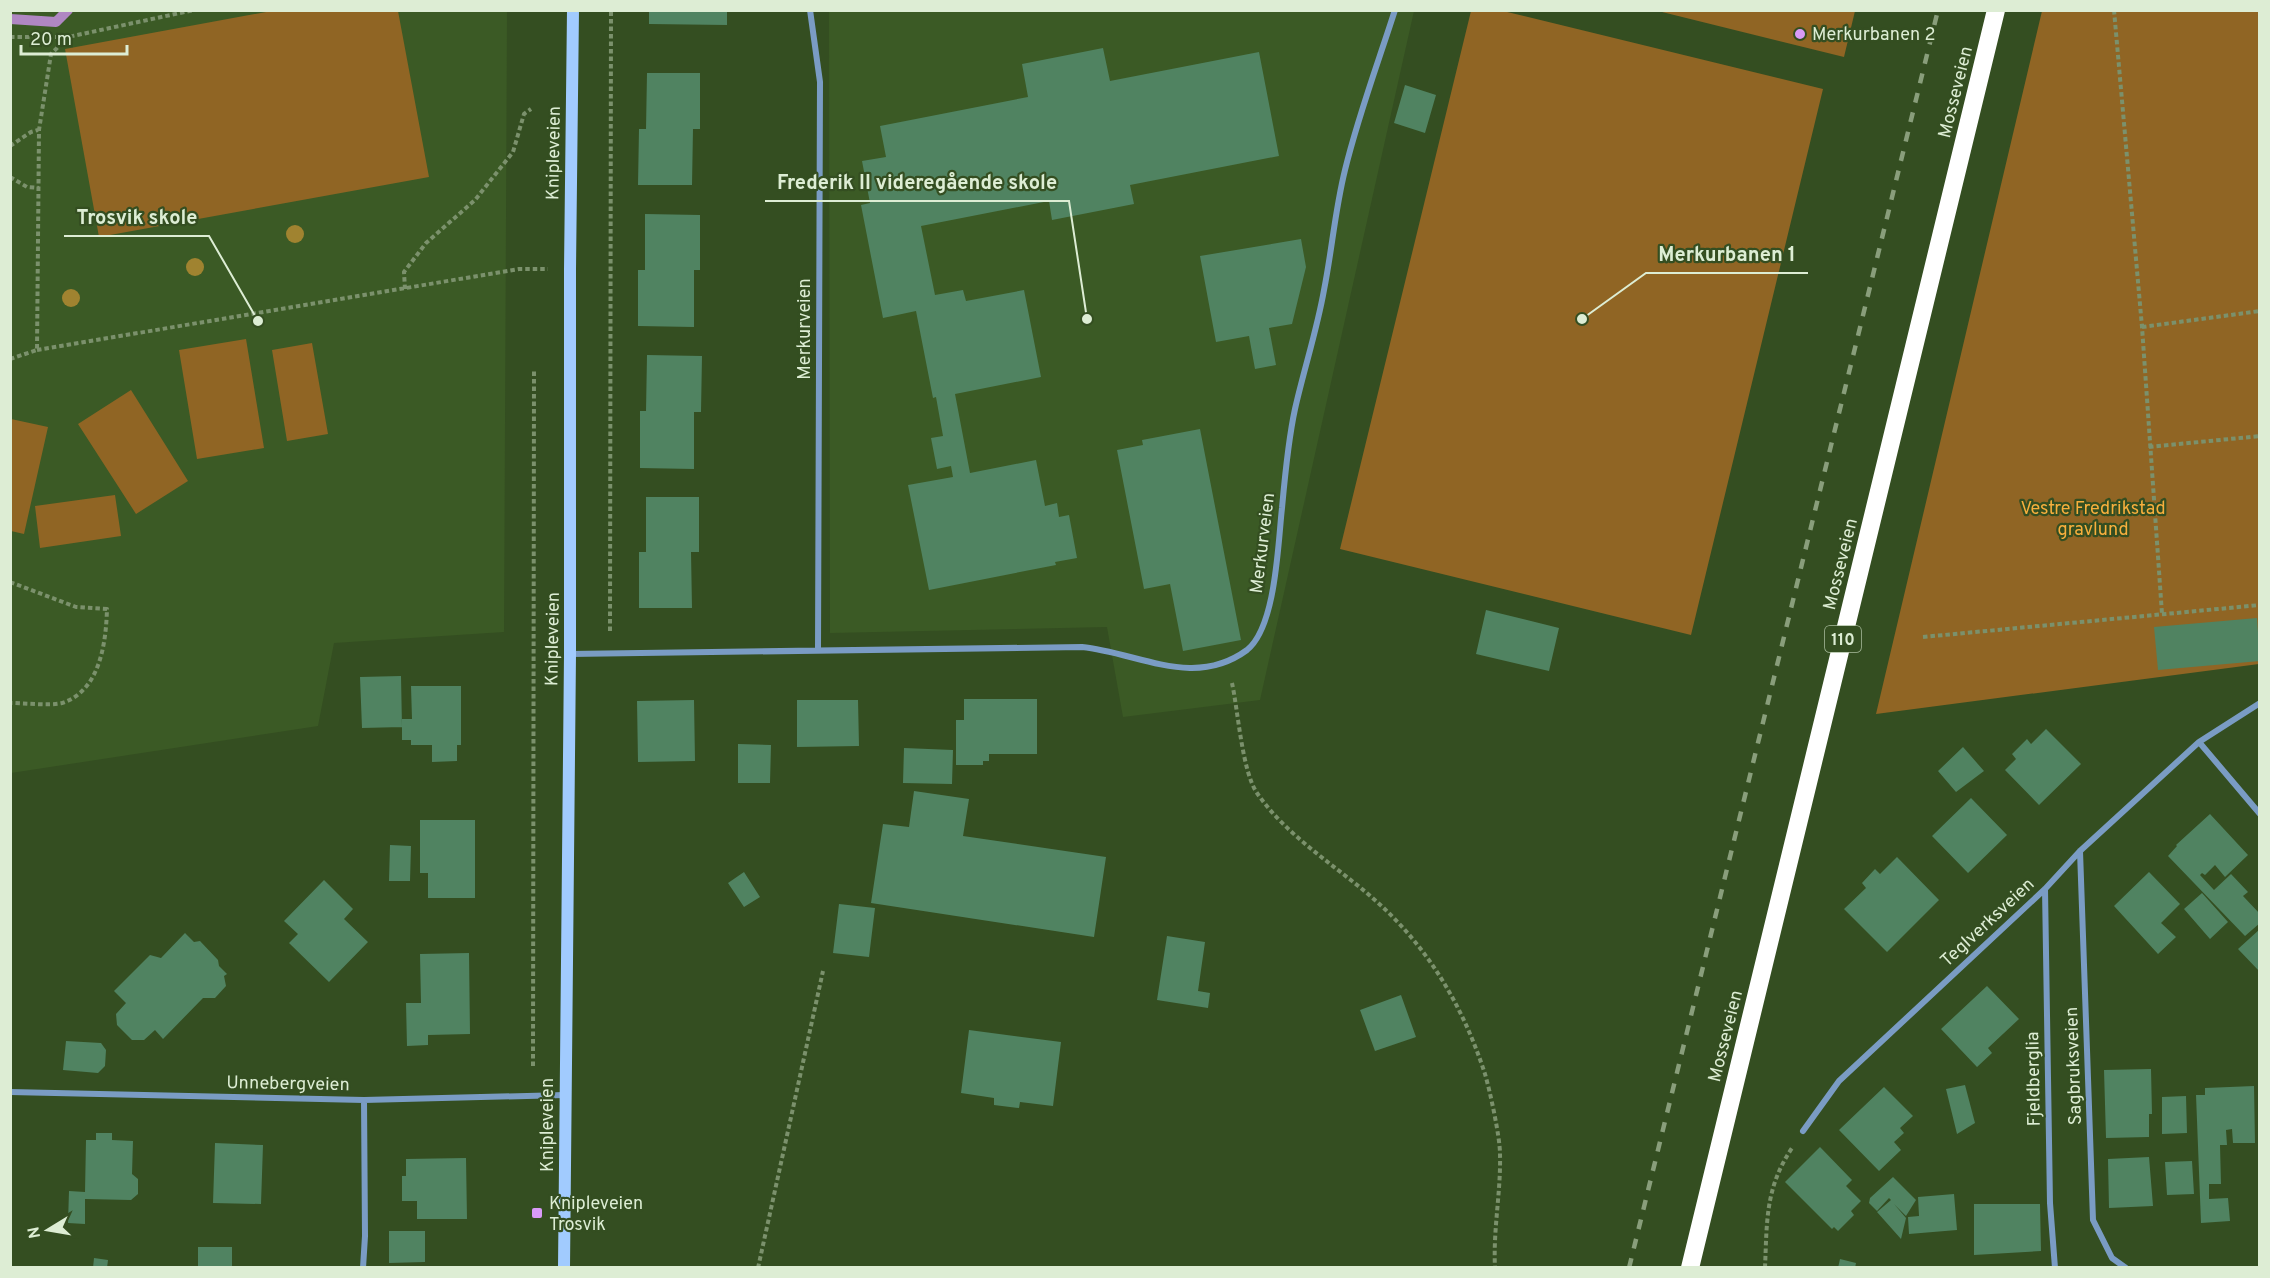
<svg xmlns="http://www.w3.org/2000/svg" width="2270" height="1278" viewBox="0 0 2270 1278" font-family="Overpass,sans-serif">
  <rect width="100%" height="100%" fill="#344e21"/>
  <!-- built -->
  <path fill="#3b5a25" d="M11,11H507L504,632L334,643L318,726L11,773Z
    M829,11H1414L1260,700L1123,717L1107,627L830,633Z"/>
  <!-- green -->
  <path fill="#906524" d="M277,10L398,11L429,177L99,237L65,49Z
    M1471,11H1503L1823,89L1691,635L1340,549Z
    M1658,11H1855L1844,57Z
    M2042,11H2259V664L1876,714Z
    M246,339L264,448L197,459L179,350Z
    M312,343L328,434L287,441L272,350Z
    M131,390L188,481L136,514L78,424Z
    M11,419L48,427L24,534L11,531Z
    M115,495L121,536L40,548L35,506Z"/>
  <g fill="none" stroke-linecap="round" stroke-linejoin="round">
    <!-- stream -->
    <path stroke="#b087c3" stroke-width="10" d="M10,19L56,22L68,10"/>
  </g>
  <!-- building -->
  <path fill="#508361" d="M649,10H727V25L649,24Z
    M1103,48L1110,81L1259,52L1279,156L1130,185L1134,204L1052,220L1049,201L921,226L935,295L963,290L966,301L1024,290L1041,377L955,394L970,473L1036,460L1045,506L1057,503L1059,517L1069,515L1077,558L1055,562L1056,565L929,590L908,485L953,477L951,466L937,469L931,438L943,436L936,397L933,398L916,311L883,318L861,205L870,203L862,161L886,157L880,126L1028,97L1022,64Z
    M647,73H700V129H693L692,185H638L639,129H646Z
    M1405,85L1436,95L1425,133L1394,123Z
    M645,214L700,215V270H694V327L638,326V270H645Z
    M1301,239L1306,267L1292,324L1269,328L1276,365L1255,369L1249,336L1216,342L1200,256Z
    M647,355L702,356L701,412H694V469L640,468V411H646Z
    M1200,429L1241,640L1183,651L1170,584L1144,589L1117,450L1143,445L1142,440Z
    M646,497H699V552H691L692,608H639V552H646Z
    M1486,610L1559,628L1549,671L1476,654Z
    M2257,618L2260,661L2158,670L2154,627Z
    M401,676L402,727L362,728L360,677Z
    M411,686H461V745H457V761L432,762V745H411V740H402V719H412Z
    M964,699H1037V754H989V761H983V765H956V720H964Z
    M694,700L695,761L638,762L637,701Z
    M797,700H858L859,746L797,747Z
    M2046,729L2081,764L2039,805L2005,770L2016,759L2012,754L2027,739L2031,744Z
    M738,744L771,745L770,783H738Z
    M1963,747L1984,771L1956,792L1938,771Z
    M904,748L953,750L952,784L903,783Z
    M914,791L969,799L963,836L1106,857L1094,937L871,903L883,824L909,827Z
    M1971,798L2007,835L1968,873L1932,836Z
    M2210,814L2248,855L2225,877L2215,865L2205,875L2202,873L2200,875L2214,890L2231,874L2248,892L2243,896L2260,914V923L2245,936L2168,856L2177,846L2176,845Z
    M420,820H475V898H428V873H420Z
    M390,845L411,846L410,881H389Z
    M1897,857L1939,900L1887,952L1844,909L1866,888L1862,883L1875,869L1880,874Z
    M744,872L760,897L744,907L728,883Z
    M2149,872L2180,904L2161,923L2176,937L2158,954L2114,906Z
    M324,880L353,909L344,919L368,942L329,982L289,943L298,934L284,921Z
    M2202,893L2228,922L2210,939L2184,909Z
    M839,904L875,908L869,957L833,953Z
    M2260,929V972L2238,949Z
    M185,933L194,942L200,941L218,960L219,966L227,974L224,976L226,986L215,998H203L163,1039L155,1030L144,1040H132L117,1025L116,1014L126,1003L114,991L150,955L161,958Z
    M1167,936L1205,942L1198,991L1210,993L1208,1008L1157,1000Z
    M469,953L470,1034L428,1035V1045L407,1046L406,1003H421L420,954Z
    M1987,986L2019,1019L1988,1048L1992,1053L1977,1067L1941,1029Z
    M1401,995L1416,1037L1375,1051L1360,1010Z
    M969,1030L1061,1042L1053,1106L1020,1102L1019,1108L994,1105V1098L961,1093Z
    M66,1041L101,1043L106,1050L105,1066L98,1073L63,1070Z
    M2151,1069L2152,1114H2149V1137L2106,1138L2104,1070Z
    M1965,1085L1975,1123L1957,1134L1946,1089Z
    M2254,1086L2255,1143H2233L2232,1129L2226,1130L2227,1145H2220L2221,1184H2209V1199L2228,1198L2230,1221L2201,1223L2196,1095H2205V1088Z
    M1884,1087L1913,1116L1900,1128L1904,1133L1894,1142L1901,1150L1879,1171L1839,1130Z
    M2186,1096L2187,1133L2162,1134V1097Z
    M96,1133H112V1140L133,1141L132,1174L138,1179V1194L131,1200L85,1199V1224L68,1223L69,1191L85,1192L86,1140H96Z
    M215,1143L263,1145L261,1204L213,1203Z
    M1820,1147L1852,1180L1846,1186L1861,1201L1851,1211L1854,1215L1838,1231L1834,1227L1832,1229L1785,1182Z
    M2149,1157L2153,1206L2109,1208L2108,1159Z
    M466,1158L467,1219H417V1201H402V1176H406V1159Z
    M2192,1161L2194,1194L2167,1195L2165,1162Z
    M1893,1177L1916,1200L1906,1216L1894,1204L1906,1218L1901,1239L1877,1212L1891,1200L1889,1198L1877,1211L1869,1203L1870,1198Z
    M1954,1194L1957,1230L1909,1234L1908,1217L1919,1216L1918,1197Z
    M1974,1204H2040L2041,1251L1974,1255Z
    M389,1231H425V1262L389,1263Z
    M198,1247H232V1266H198Z
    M94,1258L108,1260L107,1268H93Z
    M1840,1259L1856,1263L1855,1268H1838Z"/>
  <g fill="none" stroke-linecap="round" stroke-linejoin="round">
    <!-- path -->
    <path stroke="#7b916c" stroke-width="4" stroke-dasharray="4.5 3" stroke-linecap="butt" d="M2114,10L2142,327L2162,614
      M10,37H68L194,10
      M10,146L31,132L38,130
      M10,177L27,187L39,188
      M405,289L404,272L426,243L475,200L513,152L524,114L531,109
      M2142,327L2260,311
      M37,350L519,269H548
      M10,359L37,350L39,130L51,54L68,37
      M2149,447L2260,436
      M10,582L76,607L107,609C106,643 100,691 62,703C49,706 24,703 10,703
      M610,631L611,10
      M1923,637L2260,605
      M1232,683C1238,710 1242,771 1257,793C1285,834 1330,862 1368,894C1425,942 1462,1003 1485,1074C1490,1091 1500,1137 1500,1154C1501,1192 1493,1229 1495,1268
      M533,1066L534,371
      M758,1268L823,971
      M1765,1268C1767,1222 1765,1188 1792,1148"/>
    <!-- street -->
    <path stroke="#7a9cc4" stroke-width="6" d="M810,10L820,82L818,649
      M570,654L1082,647C1139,653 1194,689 1247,650C1276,627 1278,543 1282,508C1285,475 1288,441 1295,409C1304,369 1317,330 1324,290C1332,250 1335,210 1345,170C1358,116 1378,63 1395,10
      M2199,742L2260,814
      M2080,851L2093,1220L2112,1258L2126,1268
      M2045,889L2050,1203L2055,1268
      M10,1092L364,1100L565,1095
      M1803,1131L1839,1081L2045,889L2080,851L2199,742L2260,703
      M363,1268L365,1236L364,1100"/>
    <!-- secondary -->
    <path stroke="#a1cbfe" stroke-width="12" d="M564,1268L570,654V269L573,10"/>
    <!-- highway -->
    <path stroke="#fff" stroke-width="18" d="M1690,1268L1996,10"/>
    <!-- rail -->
    <path stroke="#899e7b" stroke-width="4.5" stroke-dasharray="10 10" stroke-linecap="butt" d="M1629,1268L1938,10"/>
  </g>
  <!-- trees -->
  <g fill="#a08330">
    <circle cx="295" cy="234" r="9"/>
    <circle cx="195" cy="267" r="9"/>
    <circle cx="71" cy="298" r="9"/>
  </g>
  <!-- markers -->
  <g fill="#d99af8" stroke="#344e21" stroke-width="2">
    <circle cx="1800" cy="34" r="6"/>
    <rect x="531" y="1207" width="12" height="12" rx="3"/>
  </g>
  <g text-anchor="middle" stroke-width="4.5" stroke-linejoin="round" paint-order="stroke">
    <!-- shield labels -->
    <rect fill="#344e21" stroke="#aabd9e" stroke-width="1.5" x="1825" y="626" width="36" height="26" rx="4.5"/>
    <g font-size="16" font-weight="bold" fill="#ddedd4">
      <text x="1843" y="645">110</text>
    </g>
    <!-- poi labels -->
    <g font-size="18" fill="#ddedd4" stroke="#344e21" text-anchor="start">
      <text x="1812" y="40">Merkurbanen 2</text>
      <text x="549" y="1209">Knipleveien<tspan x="549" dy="21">Trosvik</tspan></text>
    </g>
    <!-- street labels -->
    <g font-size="18" fill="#ddedd4" stroke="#344e21">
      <text transform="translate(1955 92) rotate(-76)" y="6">Mosseveien</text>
      <text transform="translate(553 153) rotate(-89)" y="6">Knipleveien</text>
      <text transform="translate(804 329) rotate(-90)" y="6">Merkurveien</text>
      <text transform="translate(1262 543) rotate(-83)" y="6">Merkurveien</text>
      <text transform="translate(1840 564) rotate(-76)" y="6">Mosseveien</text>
      <text transform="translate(552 639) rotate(-89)" y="6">Knipleveien</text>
      <text transform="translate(1987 922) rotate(-43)" y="6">Teglverksveien</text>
      <text transform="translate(1725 1036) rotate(-76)" y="6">Mosseveien</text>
      <text transform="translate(2073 1066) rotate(-92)" y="6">Sagbruksveien</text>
      <text transform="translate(2033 1079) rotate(-91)" y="6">Fjeldberglia</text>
      <text transform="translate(288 1083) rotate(1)" y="6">Unnebergveien</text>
      <text transform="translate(547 1125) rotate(-90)" y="6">Knipleveien</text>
    </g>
    <!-- park labels -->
    <g font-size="18" fill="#f8af3d" stroke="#344e21">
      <text x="2093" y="514">Vestre Fredrikstad<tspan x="2093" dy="21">gravlund</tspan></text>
    </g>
  </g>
  <!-- callouts -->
  <path fill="none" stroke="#ddedd4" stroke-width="2" d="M1087 319L1069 201H765M258 321L209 236H64M1582 319L1646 273H1808"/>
  <g fill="#ddedd4" stroke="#344e21" stroke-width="2">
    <circle cx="1087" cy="319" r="6"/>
    <circle cx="258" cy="321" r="6"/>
    <circle cx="1582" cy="319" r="6"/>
  </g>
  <g font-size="20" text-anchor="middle" font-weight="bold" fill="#ddedd4" stroke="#344e21" stroke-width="4.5" stroke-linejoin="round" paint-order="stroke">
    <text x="917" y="189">Frederik II videregående skole</text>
    <text x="137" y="224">Trosvik skole</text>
    <text x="1727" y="261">Merkurbanen 1</text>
  </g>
  <!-- border -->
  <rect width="2270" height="1278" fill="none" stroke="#ddedd4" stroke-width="24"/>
  <!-- north arrow -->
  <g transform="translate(48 1230) rotate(259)" stroke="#344e21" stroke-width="4.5" paint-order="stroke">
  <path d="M0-4.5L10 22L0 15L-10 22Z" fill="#ddedd4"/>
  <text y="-9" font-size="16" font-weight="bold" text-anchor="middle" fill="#ddedd4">N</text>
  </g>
  <!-- scale -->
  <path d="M21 45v9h106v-9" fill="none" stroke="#ddedd4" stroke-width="3"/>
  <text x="30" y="45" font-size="18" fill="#ddedd4" stroke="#344e21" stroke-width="4.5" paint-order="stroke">20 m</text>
</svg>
